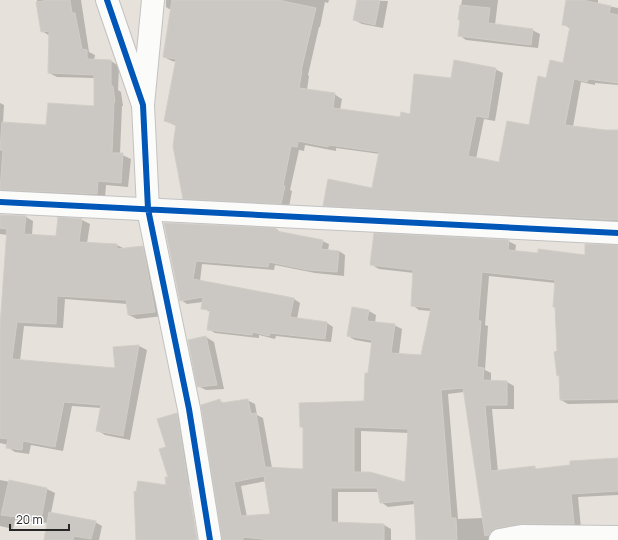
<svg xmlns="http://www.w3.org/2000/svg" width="618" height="540" viewBox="0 0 618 540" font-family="Manrope,sans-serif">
  <rect width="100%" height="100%" fill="#e6e2db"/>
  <!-- shadow -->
  <path fill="#0003" fill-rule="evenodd" d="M37,0H81L89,52L95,55L94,61H111L119,66L118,90L121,92L123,106H122L120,154L131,159L128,187L106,185L105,198L0,197V103L4,105L3,123L47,126L95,107V78L57,77L49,73L50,36L42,31Z
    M166,0H329L328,3L325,2L320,27H319L308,75L309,76L307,90L334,94L342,99L340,110L401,118L411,115L451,80L495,69L503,73L495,121L484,119L476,159L500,163L529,127L547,79L564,64L571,29L563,24L568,0H598V4L618,8V85L595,83V85L581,82L573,127L605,131H618V224L331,209L324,205L372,189L380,154L336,148V151L305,145L304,151L299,150L290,190L292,191L289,207L192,202L184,198L177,126L165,121L176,62L172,61L164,57L171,10L166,7Z
    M358,0L388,1L383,28L362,24L354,20Z
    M462,0H498L495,25L532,30L540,34L538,48L466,40L459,35L461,21L459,19Z
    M0,215L26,217L33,221L32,235L56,237L59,218L82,220L90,224L87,243L117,245L125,249L143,247L151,252L163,316L137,319L129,315L127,304L65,299L63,328L24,326L20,361L116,369L114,348L139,346L147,350L130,440L105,435L97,430L101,408L72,406L63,451L31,445L29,454L15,452L7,447L8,445L0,443V326H1L8,235L0,234Z
    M165,224L276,229L282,233L322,241L329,244L328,251H339L345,255L344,276L315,273L275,265L274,270L202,264L200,281L294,299L300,303L297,319L327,323L333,327L331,342L276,336L275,339L259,335V338L215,333L208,329L210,312L203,308V302L187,304L181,300Z
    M508,241L516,245L515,252L586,256L618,246V403L568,404L561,400L560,376L558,375L556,283L489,276L485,325L488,326L485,370L491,373V381L507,382L514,386V409H492L498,472L535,468L538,470L618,459V495L578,497L581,528L496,540H417L415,504L388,507L381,502L379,492H338V524L384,525L391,529V540H223L220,401L224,403L247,400L255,404L257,415L263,418L272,468L304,470V429L301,426L365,402L372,343L355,340L348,336L369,311L376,315L375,323L394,325L402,329L399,354L422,356L431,311L419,310L412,305L414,273L379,269L372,265ZM464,392L483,518L458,519L448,394ZM361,431L409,433L406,484L361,473ZM266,481L271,515L247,517L241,486Z
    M206,337L214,342L224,389L206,390L198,386L189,341Z
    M177,414L184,418L195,484L179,487L187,491L193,540H145L137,482L180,488L171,482L161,449L167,447L158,420Z
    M0,480L47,489L55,493L51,513L95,522L102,526L99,540H45L48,523L15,520L13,529L0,526Z"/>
  <!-- building -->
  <path fill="#cbc8c3" stroke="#d1cdc7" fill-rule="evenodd" d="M49,0H70L72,13H75L82,49L87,50V59L111,60V86H113L115,102H114L112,153H123L121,183L98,181L97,194L0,190L3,150H0L2,122L46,125L48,103L94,106V75L48,73L49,31L41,32L36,2Z
    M172,0H278L316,8L301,71H302L299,88L335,93L333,108L400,117L401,112L410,114L414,74L451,78L454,60L496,68L488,118L476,116L468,156L499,162L507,121L529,125L538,76L546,78L550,60L563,63L570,26L562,25L566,0H582L611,6L609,13L618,15V83L588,79L587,82L574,79L565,125L605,130H618V220L323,206L328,179L372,188L379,152L329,145L328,147L298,141L297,147L291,146L283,186H285L281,204L183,199L173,146L176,124L164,121L176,59L163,57Z
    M357,0H380L375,25L353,20Z
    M460,5L490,8L488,23L533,29L531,45L458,36L460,20H458Z
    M0,215L26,216L24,234L56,236L58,217L82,219L79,242L117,244V249L143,246L155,312L128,315L126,300L57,296L56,324L17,322L12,359L115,368L113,347L139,345L123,436L96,431L101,405L64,402L55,447L23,441L22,450L6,448L8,439L0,438V326L7,229L0,228Z
    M164,223L276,228V231L323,240L321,249L339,251L337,272L308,270L269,262L268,267L196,261L193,279L294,298L290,317L327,322L325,339L270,333L269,336L253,332L252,335L207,330L210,310L201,309L203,297L180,301Z
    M374,233L509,240L508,250L538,253V249L585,255V244L618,245V399L560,400L559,375L557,376L554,352L557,351L555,307H553L555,280L482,272L478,321H481L477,367L484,368L483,380L507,381V405H485L491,471L535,466V469L570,465V461L618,458V491L571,494L574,524H520L497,528L492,530L489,535L485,536L463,388L441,390L451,518H456L457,540H416L414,500L380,503L377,488H331V522L384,524V540H272L243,537V540H222L201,405L220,399L221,403L248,399L251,414L256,413L265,467L303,469V427H300L299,403L364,401L365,373H368L372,340L347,336L352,307L369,310L367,321L395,324L391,353L421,355L431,308L411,306L413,270L370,265ZM354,427L408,429L405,482L370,472H354ZM264,476L270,514L241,516L234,482Z
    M206,336L217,385L197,387L188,340Z
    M177,413L197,540H136L134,491L136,492L138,481L166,485L165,477H168L159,449L166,447L157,419Z
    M9,480L47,488L41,520L1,515Z
    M49,512L96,521L91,539L74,536L73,540H44Z"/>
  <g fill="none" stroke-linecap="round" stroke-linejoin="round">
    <defs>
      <path id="street" d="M143,105L153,0
        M0,202L618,233
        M500,540L522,536L618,537"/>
      <path id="secondary" d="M107,0L143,105L148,209L189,409L210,540"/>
    </defs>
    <!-- street casing -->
    <use href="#street" stroke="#c3c2c2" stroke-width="24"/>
    <!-- secondary casing -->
    <use href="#secondary" stroke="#c3c2c2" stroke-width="24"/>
    <!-- street -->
    <use href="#street" stroke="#fbfbfa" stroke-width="22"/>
    <!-- secondary -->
    <use href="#secondary" stroke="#fbfbfa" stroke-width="22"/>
    <defs>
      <path id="cycleway" d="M107,0L143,105L148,209L189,409L210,540
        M0,202L618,233"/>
    </defs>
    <!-- cycleway casing -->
    <use href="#cycleway" stroke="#fff" stroke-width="8"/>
    <!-- cycleway -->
    <use href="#cycleway" stroke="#0057b8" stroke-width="6"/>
  </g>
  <!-- scale -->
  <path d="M10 524v6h59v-6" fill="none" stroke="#272727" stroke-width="2"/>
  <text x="16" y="524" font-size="12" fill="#272727" stroke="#ffffff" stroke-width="3" paint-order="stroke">20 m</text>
</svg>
